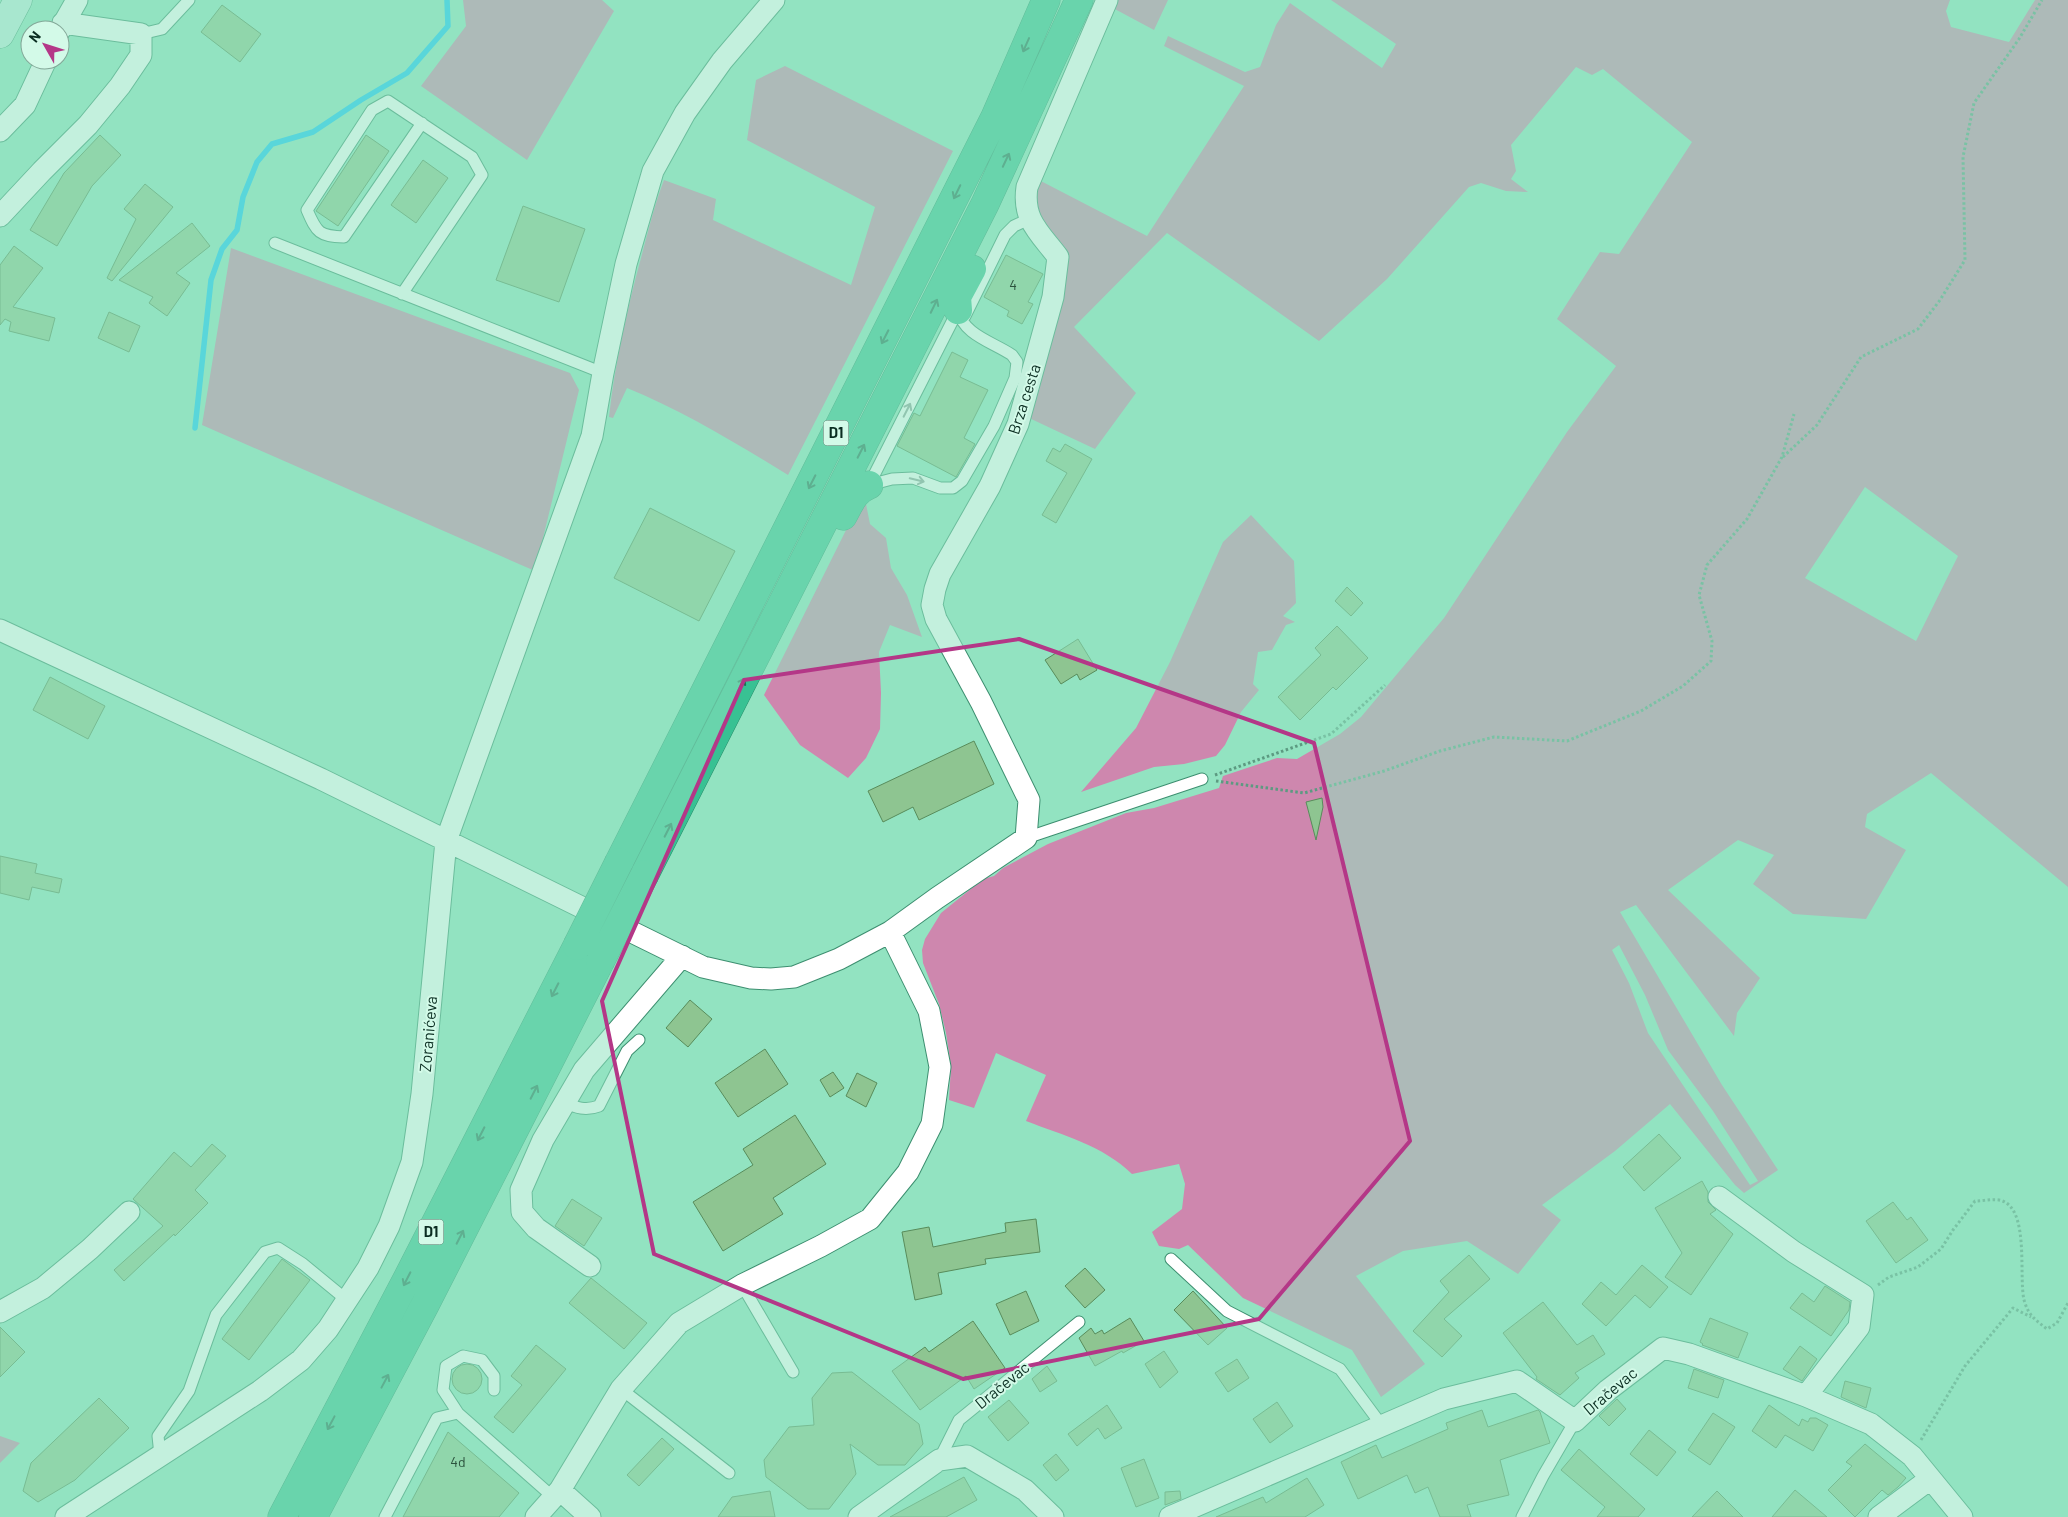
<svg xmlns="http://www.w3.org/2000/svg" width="2068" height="1517" viewBox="0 0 2068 1517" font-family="Barlow,sans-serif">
  <rect width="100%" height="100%" fill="#92e3c1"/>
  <!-- green -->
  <path fill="#ce87ae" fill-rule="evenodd" d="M463,0H602L614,11L527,160L421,86L466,26Z
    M1112,0H1168L1154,30L1111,7Z
    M1331,0H1950L1946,11L1951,27L2009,42L2035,0H2068V887L1931,773L1867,814L1865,827L1906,850L1866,919L1793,914L1753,884L1774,855L1738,840L1668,890L1760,978L1737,1013L1734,1036L1636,905L1620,912L1722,1085L1778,1170L1744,1193L1735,1185L1670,1104L1615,1151L1542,1205L1561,1220L1518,1274L1467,1241L1403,1251L1356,1276L1425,1364L1381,1397L1352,1350L1243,1298L1188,1245L1179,1249L1159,1246L1152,1232L1182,1209L1185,1184L1179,1164L1132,1174C1104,1146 1062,1135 1026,1121L1046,1075L996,1053L974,1108L949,1100L951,1066L946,1033L939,1004L923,963L922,950L925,939L941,913L983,879L994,876L1003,868L1048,844L1126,813L1154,808L1219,788L1223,776L1277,758L1297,759L1340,734L1361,717L1444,618L1567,432L1616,366L1557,319L1600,252L1619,254L1692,142L1603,69L1592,75L1576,67L1511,145L1516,171L1511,179L1528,192L1506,191L1481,183L1469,187L1387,279L1319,341L1167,233L1074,327L1136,393L1095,449L1027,417L1063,293L1035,210L1037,179L1147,236L1244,86L1164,46L1168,36L1245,72L1260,67L1276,25L1290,3L1382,68L1396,44ZM1865,487L1958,556L1916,641L1805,578ZM1619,945L1645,995L1668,1050L1713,1111L1758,1181L1750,1185L1648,1033L1629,983L1612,950Z
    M785,66L953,151L788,475C736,443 683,411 627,388L613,418L609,417C615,362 627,310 641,258C648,232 654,206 664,180L716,199L713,220L851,285L875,207L747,140L756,80Z
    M231,248L570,373L579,390L535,571L202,425Z
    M866,504L870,524L886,538L891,568L907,595L922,637L890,625L879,652L881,693L880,729L866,758L848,778L800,745L764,695L855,512Z
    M1251,515L1294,561L1296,603L1283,616L1295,622L1286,625L1272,650L1258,652L1253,684L1259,690L1241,712L1225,745L1216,756L1184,764L1154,767L1081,792L1136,728L1170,662L1223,542Z
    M0,1436L20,1443L0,1463Z"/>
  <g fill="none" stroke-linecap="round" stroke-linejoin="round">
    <!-- stream -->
    <path stroke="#14c5f8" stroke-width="5.5" d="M195,428L211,280L222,249L237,230L243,197L257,162L272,144L313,132L361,100L407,73L448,26L447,0"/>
  </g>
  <!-- building -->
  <path fill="#8ec591" stroke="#588c5b" d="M222,5L261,34L240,62L201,32Z
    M100,135L121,155L92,186L57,246L30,230L64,173Z
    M366,135L389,151L338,226L316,211Z
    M423,160L448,178L416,223L391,205Z
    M145,184L173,207L112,281L107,278L136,219L124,209Z
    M523,206L585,229L559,302L496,280Z
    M192,223L210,246L176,273L190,283L167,316L149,303L153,297L119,280Z
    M14,246L43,268L13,307L55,318L49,341L9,331L11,322L5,319L0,325V265Z
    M1006,255L1043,274L1028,302L1033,304L1022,324L1007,316L1009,311L984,297Z
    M109,312L140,326L129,352L98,338Z
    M952,352L968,360L960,377L988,390L964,438L975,444L956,477L897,446L914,413L920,416Z
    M1065,444L1092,459L1056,523L1042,515L1067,473L1046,461L1053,448L1060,452Z
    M650,508L735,551L699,621L614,578Z
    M1347,587L1363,603L1351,616L1335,601Z
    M1337,626L1368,658L1336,690L1333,687L1300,720L1278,697L1321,655L1315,648Z
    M1078,639L1097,670L1080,680L1077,674L1061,684L1045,660Z
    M50,677L105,706L88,739L33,710Z
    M974,741L994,784L919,820L913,807L883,822L868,791Z
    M1322,798L1323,807L1316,840L1306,802Z
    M0,856L37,864L35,873L62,879L59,893L32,887L29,900L0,893Z
    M690,1000L712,1019L688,1047L666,1028Z
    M765,1049L788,1084L738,1117L715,1083Z
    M833,1072L844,1088L830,1097L820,1080Z
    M857,1073L877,1083L866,1107L846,1096Z
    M795,1115L826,1164L773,1198L783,1214L723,1251L693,1202L753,1165L743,1149Z
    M1659,1134L1681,1158L1644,1191L1623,1167Z
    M212,1144L226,1156L195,1190L208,1203L175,1236L174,1234L124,1281L114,1270L163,1226L133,1199L174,1152L191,1167Z
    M1702,1181L1708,1192V1202L1716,1210L1710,1214L1733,1234L1691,1295L1665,1277L1682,1253L1655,1208Z
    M572,1199L602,1218L584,1246L555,1226Z
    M1893,1202L1907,1220L1911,1217L1928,1240L1896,1263L1866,1221Z
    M1036,1219L1040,1252L985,1259L986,1264L938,1273L942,1294L915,1300L902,1232L929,1227L933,1247L1006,1232L1005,1223Z
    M1469,1255L1490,1279L1444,1319L1462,1336L1442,1357L1413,1331L1449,1292L1440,1281Z
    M282,1259L310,1280L249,1360L222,1339Z
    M1642,1265L1668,1287L1650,1308L1635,1295L1606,1326L1582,1304L1601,1282L1616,1295Z
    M1085,1268L1105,1290L1085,1308L1065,1286Z
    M591,1278L647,1323L624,1349L569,1303Z
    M1825,1286L1850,1302L1849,1310L1831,1336L1790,1308L1802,1293L1814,1302Z
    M1026,1291L1039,1321L1010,1335L996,1304Z
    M1193,1291L1227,1328L1208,1345L1174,1310Z
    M1543,1302L1577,1345L1593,1335L1605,1354L1575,1373L1579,1378L1560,1395L1536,1379L1537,1377L1503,1333Z
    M1130,1318L1144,1341L1123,1353L1122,1351L1095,1366L1079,1338L1091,1328L1095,1334L1102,1330L1104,1334Z
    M1710,1318L1748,1333L1738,1358L1702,1345L1703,1344L1700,1342Z
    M973,1321L1005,1368L974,1389L966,1376L920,1410L892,1371L925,1347L929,1352Z
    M0,1327L25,1352L0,1377Z
    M536,1345L566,1369L513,1433L494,1417L522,1385L511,1376Z
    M1800,1346L1817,1359L1802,1381L1783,1369Z
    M1164,1351L1178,1372L1160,1388L1145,1364Z
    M1237,1359L1249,1378L1228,1392L1215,1373Z
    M452 1379a15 15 0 1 1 30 0a15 15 0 1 1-30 0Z
    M1047,1366L1057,1381L1040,1392L1032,1379Z
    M1694,1369L1724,1380L1718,1398L1688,1388Z
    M852,1372L919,1424L923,1444L905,1465H878L850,1444L856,1474L829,1509H808L766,1477L764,1460L789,1427L814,1425L812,1398L832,1373Z
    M1845,1381L1871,1388L1866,1408L1841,1397Z
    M99,1398L129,1428L75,1480L38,1502L23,1491L31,1463Z
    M1617,1399L1626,1409L1609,1426L1599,1416Z
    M1009,1400L1029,1423L1008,1441L988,1417Z
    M1277,1402L1293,1426L1270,1443L1253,1419Z
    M1107,1405L1122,1428L1105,1439L1098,1428L1077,1446L1068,1434Z
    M1769,1405L1799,1426L1802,1419L1808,1422L1810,1418H1816L1828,1425L1813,1451L1785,1435L1776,1448L1752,1431Z
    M1482,1410L1488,1427L1538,1410L1540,1412L1550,1443L1500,1460L1509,1495L1467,1505L1471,1517H1440L1428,1487L1415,1493L1407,1475L1358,1499L1341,1462L1376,1445L1382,1458L1448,1429L1446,1423Z
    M1713,1413L1735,1427L1710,1465L1688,1450Z
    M1649,1430L1676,1452L1657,1476L1630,1454Z
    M448,1432L519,1493L499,1517H403Z
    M662,1438L674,1449L639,1486L627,1475Z
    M1865,1444L1906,1478L1898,1487L1888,1495L1882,1490L1855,1517L1828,1490L1852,1466L1846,1462Z
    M1579,1449L1645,1509L1638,1517H1597L1605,1507L1561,1470Z
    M1056,1454L1069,1470L1056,1481L1043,1465Z
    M1144,1459L1159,1498L1136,1507L1121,1468Z
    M964,1477L977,1500L946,1517H890Z
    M1307,1478L1324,1505L1305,1517H1216L1263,1497L1266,1503Z
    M1795,1490L1827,1517H1772Z
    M770,1491L775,1517H718L732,1497Z
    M1180,1491L1181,1499L1165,1505V1492Z
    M1717,1491L1743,1517H1692Z"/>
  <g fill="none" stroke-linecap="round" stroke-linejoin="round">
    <defs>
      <path id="lane" d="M141,34L162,29L189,0
        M275,243L603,373
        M402,294L482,175L472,157L388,101L372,110L307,210C317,233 319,236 344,237L422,123
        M965,316L1005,235L1014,226L1029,219
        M869,485L892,479L913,478L940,488H953L962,481L994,426L1015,378L1017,362L1012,355C993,342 963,335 958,310
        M869,485L958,310
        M1026,838L1202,779
        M564,1102C576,1108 586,1111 599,1106L627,1051L639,1040
        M1171,1259L1227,1311L1340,1369L1383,1427
        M742,1285L793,1372
        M621,1389L729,1473
        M458,1413L443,1390L446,1366L463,1356L482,1360L494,1376V1390
        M160,1455L158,1436L189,1391L216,1315L265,1252L278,1248L303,1264L348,1301
        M939,1460L959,1420L1079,1322
        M385,1517L437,1418L458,1413L553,1497
        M1522,1517L1543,1476L1575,1421"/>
      <path id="street" d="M60,30L77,0
        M0,131L25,105L46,60
        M0,216L42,171L88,125L120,86L141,55V34L63,23
        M0,630L321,779L703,967L751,978L771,979L794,977L839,959L890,932L937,898L1026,838L1029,800L981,702L936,619L932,605L935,589L940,574L990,486L1018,424L1053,297L1058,257C1040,233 1022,220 1027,187L1107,0
        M1719,1197L1794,1252L1863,1295L1859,1327L1806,1396
        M590,1266L536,1228L522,1212L521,1190L543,1140L584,1070L682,956
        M0,1312L43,1288L90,1249L129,1212
        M560,1490L590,1517
        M66,1517L260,1391L301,1360L328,1329L368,1268L389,1226L412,1162L422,1094L446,841L592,436L603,373L626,264L653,171L685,113L722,61L774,0
        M536,1517L560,1490L621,1389L679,1323L742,1285L821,1246L870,1219L908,1172L932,1124L940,1067L929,1011L890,932
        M859,1517L939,1460L967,1456L1025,1490L1053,1517
        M1170,1517L1444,1399L1517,1381L1575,1421L1608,1390L1663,1348L1689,1354L1806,1396L1871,1424L1912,1456L1962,1517
        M1879,1517L1930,1479"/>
      <path id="secondary" d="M0,34L18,0"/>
      <path id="highway" d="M958,310L957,297L972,269
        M843,516C850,503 855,490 869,485
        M619,862L995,117L1046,0
        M645,874L985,204L1079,0
        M282,1517L408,1277L577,946
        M313,1517L425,1305L600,962"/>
    </defs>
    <!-- lane casing -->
    <use href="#lane" stroke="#3d8f70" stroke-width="13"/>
    <!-- street casing -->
    <use href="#street" stroke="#3d8f70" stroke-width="23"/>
    <!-- secondary casing -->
    <use href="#secondary" stroke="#3d8f70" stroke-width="29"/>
    <!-- highway casing -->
    <use href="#highway" stroke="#288d6b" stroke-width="29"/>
    <!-- path -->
    <path stroke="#5c9a81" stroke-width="3" stroke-dasharray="2.5 2.5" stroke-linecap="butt" d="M1783,457L1817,425L1861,357L1918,329L1940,300L1965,260L1963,157L1974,103L2019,39L2042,0
      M1215,775L1331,734L1385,685
      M1216,781L1304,793L1384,771L1440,751L1494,737L1567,741L1641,711L1683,686L1711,661L1712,641L1699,595L1707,565L1747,519L1782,457L1794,414
      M1878,1285L1889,1277L1918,1267L1941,1249L1953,1230L1975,1201C1983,1201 1991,1199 1999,1200C2032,1206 2017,1283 2025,1303C2029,1316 2037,1321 2047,1329L2057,1323L2068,1303
      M1921,1440L1965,1366L2013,1308L2031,1317"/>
    <!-- lane -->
    <use href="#lane" stroke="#fff" stroke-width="11"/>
    <!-- street -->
    <use href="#street" stroke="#fff" stroke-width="21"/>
    <!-- secondary -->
    <use href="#secondary" stroke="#c3ecdf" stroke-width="28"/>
    <!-- highway -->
    <use href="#highway" stroke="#38c193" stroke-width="28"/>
    <defs>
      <path id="highway-bridge" d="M577,946L619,862
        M600,962L645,874"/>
    </defs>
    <!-- highway-bridge casing -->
    <use href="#highway-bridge" stroke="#288d6b" stroke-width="29" stroke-linecap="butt"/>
    <!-- highway-bridge -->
    <use href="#highway-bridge" stroke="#38c193" stroke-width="28"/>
  </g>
  <!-- one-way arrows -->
  <defs><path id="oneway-shaft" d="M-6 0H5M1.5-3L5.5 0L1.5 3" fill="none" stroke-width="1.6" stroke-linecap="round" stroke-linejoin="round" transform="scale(1.25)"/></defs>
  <g stroke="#1f7054">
    <use href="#oneway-shaft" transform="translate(1026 45) rotate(114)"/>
    <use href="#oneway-shaft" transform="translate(1006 160) rotate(-65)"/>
    <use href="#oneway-shaft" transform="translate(957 192) rotate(116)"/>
    <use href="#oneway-shaft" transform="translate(934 306) rotate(-64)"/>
    <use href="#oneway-shaft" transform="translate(885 337) rotate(117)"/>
    <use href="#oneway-shaft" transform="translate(861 451) rotate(-63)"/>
    <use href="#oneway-shaft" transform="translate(812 482) rotate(117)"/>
    <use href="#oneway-shaft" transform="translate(741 685) rotate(-63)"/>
    <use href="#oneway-shaft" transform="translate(668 830) rotate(-63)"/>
    <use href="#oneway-shaft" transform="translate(555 990) rotate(117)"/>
    <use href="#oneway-shaft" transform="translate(534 1092) rotate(-63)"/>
    <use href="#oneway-shaft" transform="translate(481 1134) rotate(117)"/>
    <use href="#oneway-shaft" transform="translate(460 1237) rotate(-63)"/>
    <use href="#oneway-shaft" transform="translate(407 1279) rotate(117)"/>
    <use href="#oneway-shaft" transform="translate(385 1381) rotate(-62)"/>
    <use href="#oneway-shaft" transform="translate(331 1423) rotate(118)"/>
  </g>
  <g stroke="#91a09b">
    <use href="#oneway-shaft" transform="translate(907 410) rotate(-63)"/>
    <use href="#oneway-shaft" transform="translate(917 480) rotate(14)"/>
  </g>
  <!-- marked area -->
  <path d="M0 0H2068V1517H0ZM1019,639L1314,743L1410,1141L1259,1319L963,1379L654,1254L602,1001L744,680Z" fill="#92e3c1" fill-opacity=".55" fill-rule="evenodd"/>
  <path fill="none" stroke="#b43787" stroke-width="4" stroke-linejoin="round" d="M1019,639L1314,743L1410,1141L1259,1319L963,1379L654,1254L602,1001L744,680Z"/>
  <g text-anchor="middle" stroke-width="4" stroke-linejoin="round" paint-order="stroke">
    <!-- number labels -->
    <g font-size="14" fill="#2b533d">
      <text x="1013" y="290">4</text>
      <text x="458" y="1467">4d</text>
    </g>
    <!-- shield labels -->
    <g fill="#d3fae8" stroke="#466a5d" stroke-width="1">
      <rect x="823.5" y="420.5" width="25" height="25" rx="4"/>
      <rect x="418.5" y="1219.5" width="25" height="25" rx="4"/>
    </g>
    <g font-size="15" font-weight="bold" fill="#0a2d21">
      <text x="836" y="438">D1</text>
      <text x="431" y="1237">D1</text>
    </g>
    <!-- street labels -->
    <g font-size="16" fill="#0a2d21" stroke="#d3fae8">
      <text transform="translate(1024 399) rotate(-72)" y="6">Brza cesta</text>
      <text transform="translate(428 1034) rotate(-85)" y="6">Zoranićeva</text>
      <text transform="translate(1002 1385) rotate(-39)" y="6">Dračevac</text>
      <text transform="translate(1610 1391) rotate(-40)" y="6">Dračevac</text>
    </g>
  </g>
  <!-- north arrow -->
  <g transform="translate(45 45) rotate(309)"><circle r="24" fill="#d3fae8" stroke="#83a898"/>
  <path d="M0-4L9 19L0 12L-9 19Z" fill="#b43787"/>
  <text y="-8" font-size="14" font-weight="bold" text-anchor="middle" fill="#0a2d21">N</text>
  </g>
</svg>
